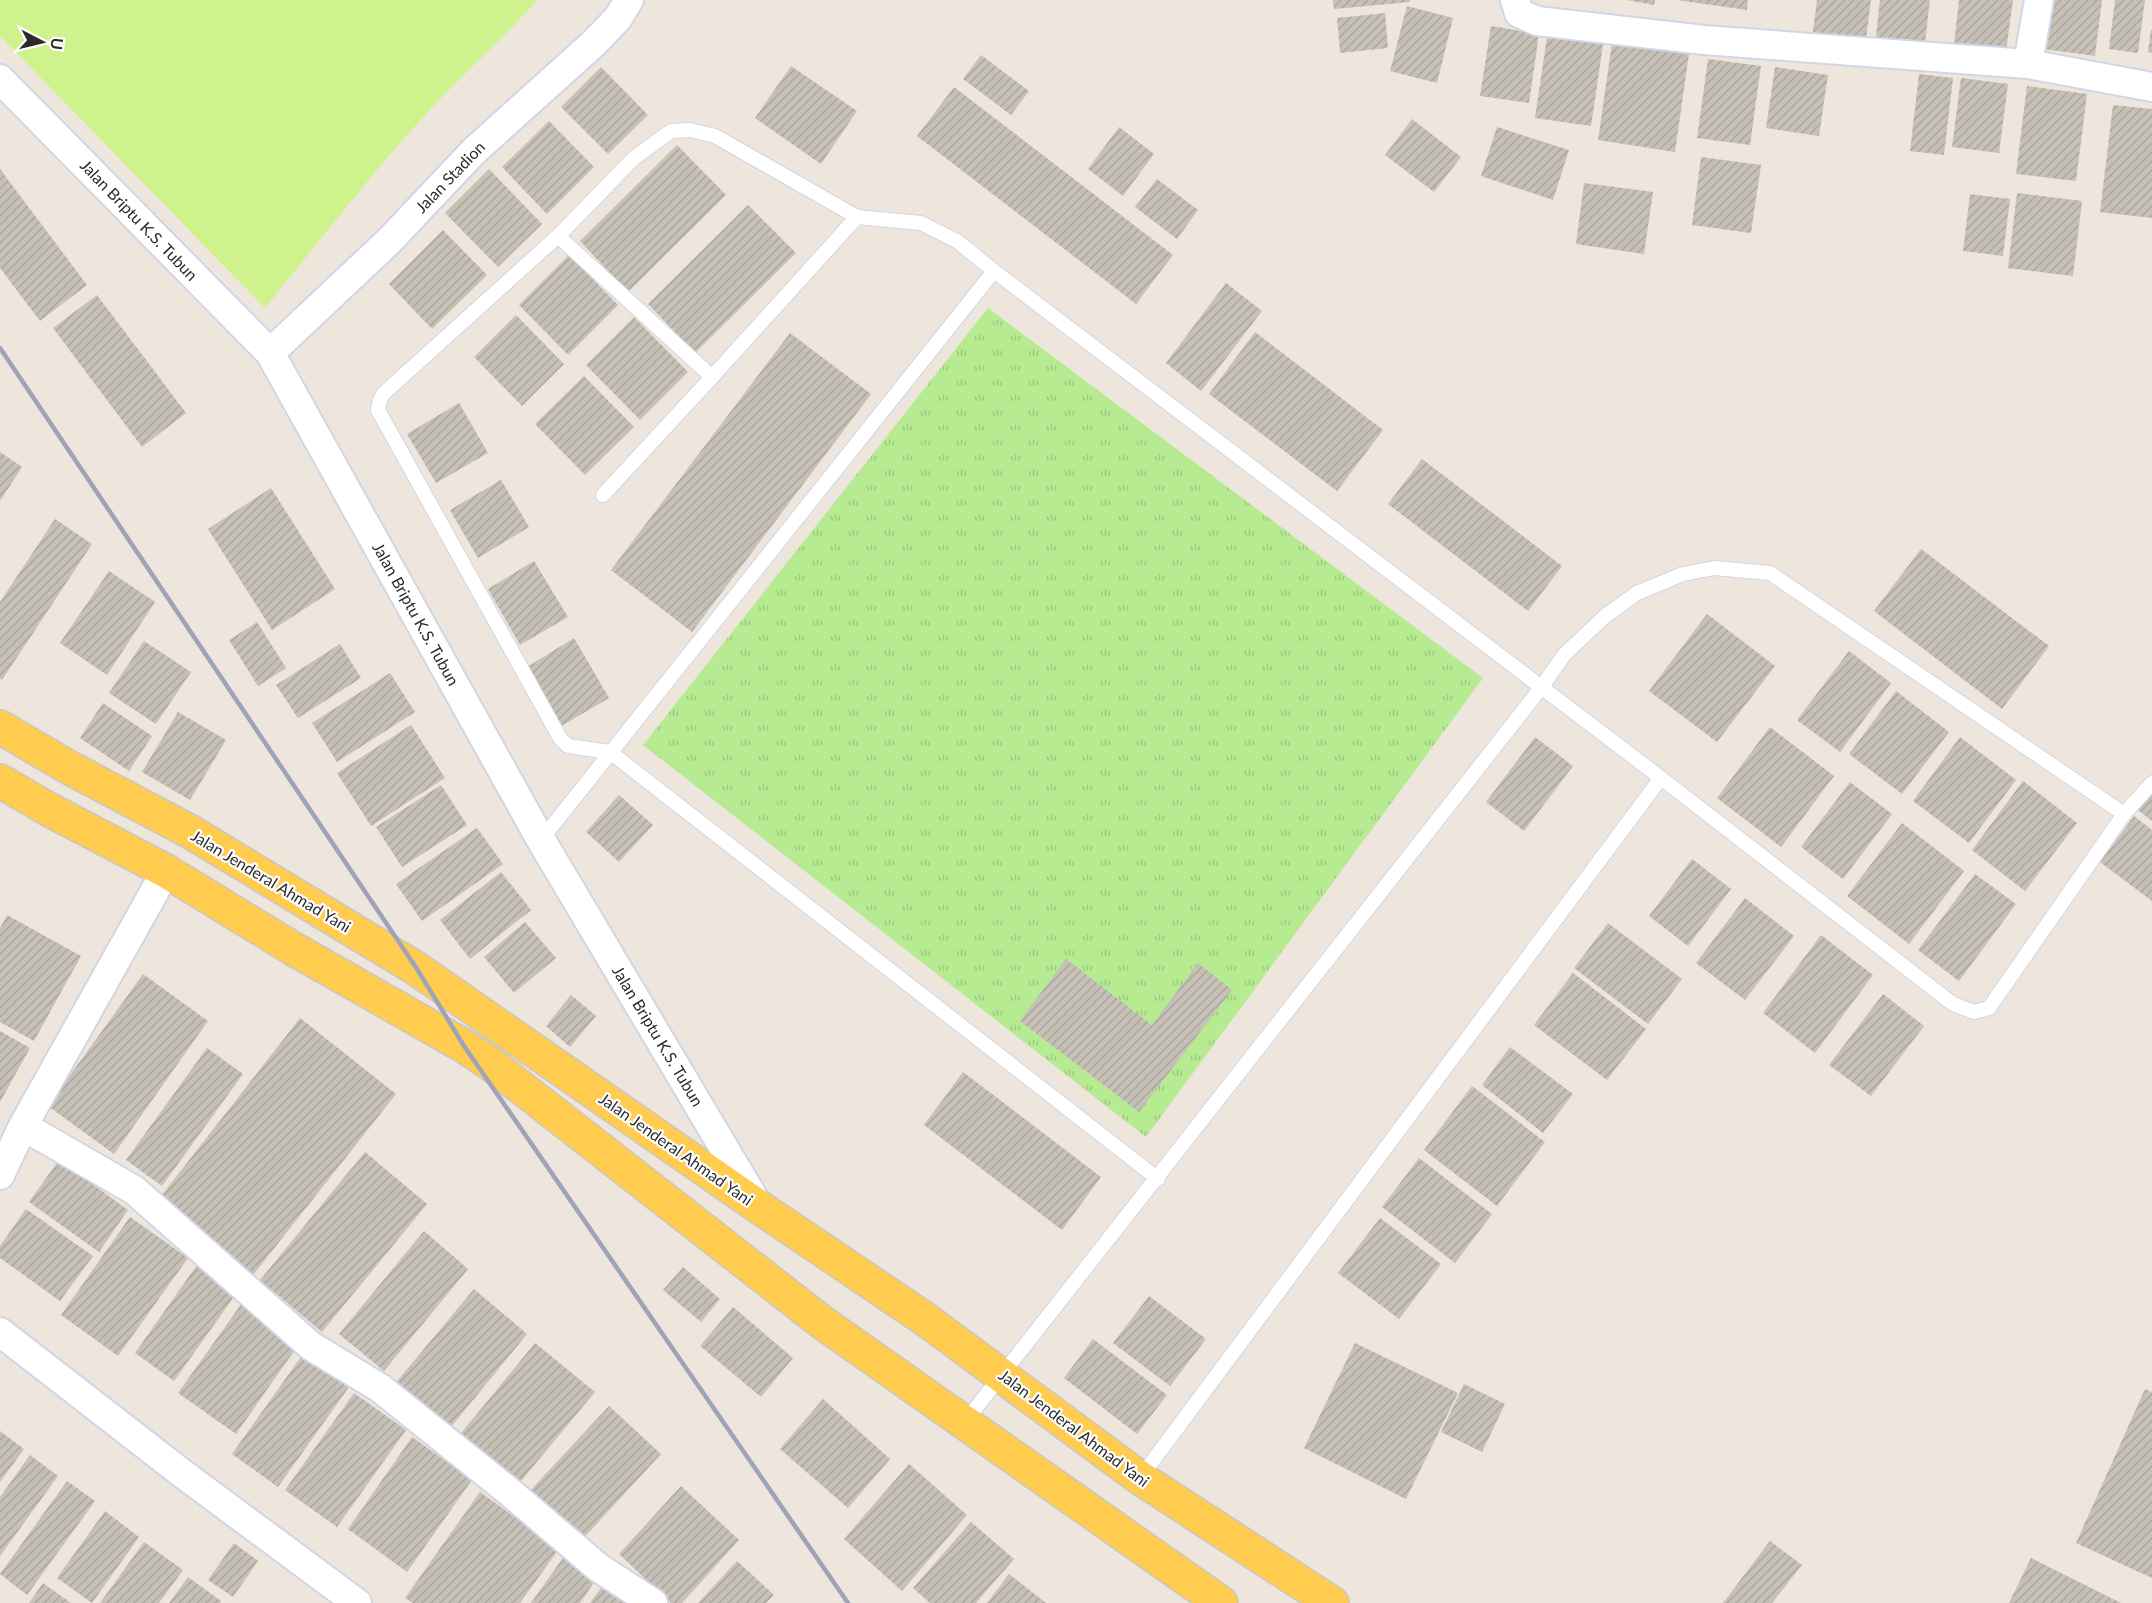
<svg xmlns="http://www.w3.org/2000/svg" width="2152" height="1603" viewBox="0 0 2152 1603" font-family="Lato,sans-serif">
  <defs>
    <pattern id="park-tufts" width="24" height="20" patternUnits="userSpaceOnUse" patternTransform="scale(1.5)"><rect width="24" height="20" fill="#b6eb92"/><path d="M3 7l-1-3M5 7V3M7 7l1-3M15 17l-1-3M17 17v-4M19 17l1-3" fill="none" stroke="#9dca7e"/></pattern>
    <pattern id="building-hatch" width="6" height="6" patternUnits="userSpaceOnUse" patternTransform="scale(1.5)"><rect width="6" height="6" fill="#c6c0b7"/><path d="M-1 1l2-2M0 6l6-6M5 7l2-2" fill="none" stroke="#aaa59e"/></pattern>
  </defs>
  <rect width="100%" height="100%" fill="#eee5dc"/>
  <!-- park -->
  <path fill="url(#park-tufts)" d="M988,308L1483,678L1146,1137L643,745Z"/>
  <!-- pitch -->
  <path fill="#cef38d" d="M0,0H537C505,37 468,69 435,104C375,169 321,239 265,308L0,36Z"/>
  <!-- building -->
  <path fill="url(#building-hatch)" d="M1333,0H1410V2L1334,9Z
    M1627,0H1655L1654,5Z
    M1677,0H1748L1747,10Z
    M1817,0H1871L1866,39L1813,32Z
    M1880,0H1930L1925,43L1876,37Z
    M1959,0H2013L2006,51L1954,45Z
    M2051,0H2102L2095,56L2044,49Z
    M2115,0H2145L2138,53L2109,49Z
    M1407,6L1453,18L1437,83L1390,71Z
    M1385,13L1388,48L1340,53L1337,18Z
    M1491,26L1539,34L1529,103L1480,96Z
    M1548,30L1604,38L1591,126L1535,118Z
    M2151,30H2152V53L2148,52Z
    M1612,43L1689,54L1675,152L1598,140Z
    M981,55L1029,91L1011,115L963,79Z
    M1708,59L1761,66L1750,145L1697,138Z
    M791,66L857,111L821,164L755,118Z
    M601,67L648,115L608,154L561,107Z
    M1775,67L1828,75L1819,136L1766,128Z
    M1919,74L1953,78L1944,155L1910,151Z
    M1961,78L2008,84L1999,153L1952,147Z
    M2027,86L2087,94L2076,181L2016,174Z
    M954,87L1173,255L1136,304L917,136Z
    M2113,105L2152,109V218L2100,212Z
    M1412,119L1461,157L1434,192L1385,155Z
    M549,121L594,167L547,214L502,167Z
    M1119,127L1154,154L1123,196L1088,169Z
    M1497,127L1569,150L1553,200L1481,176Z
    M677,145L726,195L628,292L580,241Z
    M1701,157L1761,165L1751,233L1692,225Z
    M0,169L87,285L40,321L0,268Z
    M489,169L542,224L498,267L445,213Z
    M1157,179L1198,210L1177,239L1135,207Z
    M1584,183L1653,192L1644,254L1576,244Z
    M2017,193L2082,201L2073,276L2008,268Z
    M1970,194L2010,199L2003,256L1963,251Z
    M748,205L796,253L695,353L648,304Z
    M443,230L487,275L432,329L389,284Z
    M569,255L618,305L568,355L519,305Z
    M1226,283L1262,311L1201,391L1166,363Z
    M97,295L186,413L142,447L53,328Z
    M516,315L564,364L522,406L474,357Z
    M634,317L688,372L640,420L586,365Z
    M1255,332L1383,430L1337,491L1209,394Z
    M790,333L871,394L692,632L611,570Z
    M584,376L634,427L585,475L535,424Z
    M459,403L488,453L436,483L407,434Z
    M0,452L22,467L0,501Z
    M1422,459L1562,566L1528,611L1388,504Z
    M501,480L529,527L478,558L450,510Z
    M271,488L335,589L272,630L208,529Z
    M55,519L92,544L2,680L0,678V602Z
    M1921,549L2049,646L2002,709L1874,611Z
    M534,561L568,617L520,645L488,589Z
    M109,571L155,602L107,675L60,643Z
    M1707,614L1775,666L1717,742L1649,691Z
    M257,622L286,668L258,686L229,640Z
    M574,638L609,698L558,728L524,669Z
    M144,641L191,672L156,724L109,693Z
    M340,644L361,678L298,718L276,685Z
    M1849,651L1891,683L1840,752L1797,720Z
    M390,673L415,712L337,762L312,723Z
    M1896,691L1949,732L1902,794L1849,754Z
    M103,703L152,736L129,771L80,738Z
    M178,712L226,740L190,800L142,772Z
    M411,725L445,778L371,826L337,773Z
    M1770,727L1834,776L1781,847L1717,798Z
    M1535,737L1573,766L1524,831L1486,802Z
    M1960,737L2016,780L1969,843L1913,801Z
    M2023,781L2077,823L2025,891L1972,850Z
    M1850,782L1892,814L1843,879L1801,847Z
    M441,785L467,825L402,867L376,827Z
    M2152,791V821L2138,810Z
    M619,795L653,825L619,862L586,832Z
    M2134,816L2152,830V901L2100,862Z
    M1902,823L1964,871L1909,944L1847,896Z
    M477,828L503,864L422,921L396,884Z
    M1692,859L1731,889L1688,946L1649,916Z
    M501,872L531,910L470,959L440,920Z
    M1975,874L2016,904L1959,981L1918,950Z
    M1745,898L1794,936L1745,1000L1696,963Z
    M7,915L81,956L34,1041L0,1022V928Z
    M525,922L556,958L514,993L484,957Z
    M1608,923L1682,979L1648,1024L1574,968Z
    M1821,935L1873,975L1815,1053L1763,1013Z
    M1066,959L1152,1025L1198,963L1232,990L1139,1112L1020,1021Z
    M1573,973L1646,1029L1607,1080L1534,1025Z
    M143,974L208,1021L114,1154L48,1106Z
    M1883,994L1924,1026L1871,1096L1829,1065Z
    M571,995L596,1016L570,1047L546,1026Z
    M300,1018L396,1094L253,1275L158,1200Z
    M0,1031L30,1048L0,1102Z
    M1510,1047L1573,1094L1543,1133L1482,1085Z
    M207,1048L243,1074L162,1186L126,1160Z
    M963,1072L1101,1177L1062,1230L924,1125Z
    M1472,1086L1545,1142L1497,1206L1424,1150Z
    M365,1152L427,1204L322,1332L260,1280Z
    M1419,1158L1492,1214L1455,1263L1382,1207Z
    M59,1160L128,1210L99,1252L29,1202Z
    M26,1209L93,1256L60,1301L0,1258V1246Z
    M130,1217L188,1258L118,1356L61,1315Z
    M1380,1218L1441,1264L1399,1319L1338,1273Z
    M424,1231L468,1269L384,1371L339,1334Z
    M197,1265L236,1294L174,1381L135,1353Z
    M683,1267L720,1299L701,1322L663,1290Z
    M474,1289L527,1334L447,1432L393,1386Z
    M1149,1296L1206,1339L1170,1386L1113,1343Z
    M242,1303L299,1344L236,1434L178,1393Z
    M733,1307L793,1358L761,1397L700,1346Z
    M1093,1339L1167,1395L1137,1434L1064,1378Z
    M535,1343L595,1392L516,1487L457,1438Z
    M1355,1343L1458,1393L1406,1499L1304,1448Z
    M303,1354L349,1387L278,1487L232,1454Z
    M1464,1384L1505,1404L1482,1452L1441,1432Z
    M2145,1389L2152,1392V1578L2076,1543Z
    M354,1393L406,1430L337,1527L285,1490Z
    M823,1399L890,1459L848,1508L780,1449Z
    M609,1406L661,1454L580,1542L527,1494Z
    M0,1431L24,1449L0,1482Z
    M412,1437L472,1480L407,1572L348,1529Z
    M30,1455L58,1476L0,1556V1497Z
    M909,1464L967,1515L902,1591L844,1539Z
    M67,1481L95,1501L27,1595L0,1574Z
    M681,1486L739,1540L682,1603H671L619,1554Z
    M480,1492L559,1549L520,1603H413L405,1598Z
    M105,1511L139,1537L92,1603L57,1578Z
    M971,1522L1014,1559L976,1603H930L913,1588Z
    M1770,1541L1802,1565L1772,1603H1723Z
    M144,1542L183,1570L159,1603H100Z
    M234,1543L258,1561L233,1597L208,1580Z
    M565,1555L597,1578L580,1603H531Z
    M2031,1558L2121,1603H2009Z
    M737,1561L774,1595L766,1603H698Z
    M1009,1574L1046,1603H987Z
    M188,1577L221,1601L220,1603H169Z
    M606,1581L636,1603H590Z
    M43,1583L71,1603H29Z"/>
  <g fill="none" stroke-linecap="round" stroke-linejoin="round">
    <defs>
      <path id="lane" d="M558,236L712,377
        M994,271L957,241L921,223L857,217L715,136L690,130L671,131L634,158L558,236L384,393L380,400L378,410L560,738L568,746L610,752L1158,1179
        M603,495L712,377L857,217
        M541,840L994,271L1661,778L1953,1004L1974,1012L1989,1008L2124,814L2152,783
        M964,1423L1541,688L1564,655L1604,617L1637,593L1683,574L1714,568L1770,573L2124,814
        M1140,1478L1661,778"/>
      <path id="street" d="M1515,0L1519,13L1537,21L1704,40L2028,64L2152,87
        M2028,64L2039,0
        M0,79L270,353L541,840L759,1207
        M270,353L389,241L474,151L594,43L618,18L629,0
        M23,1126L134,1190L311,1346L380,1388L506,1489L599,1568L653,1603
        M0,1175L23,1126L166,871
        M0,1332L183,1474L357,1603"/>
      <path id="primary" d="M0,727L70,768L189,831L417,969L759,1207L925,1319L1140,1478L1332,1603
        M0,781L48,809L166,871L292,948L464,1046L491,1064L823,1323L1221,1603"/>
    </defs>
    <!-- lane casing -->
    <use href="#lane" stroke="#d1d6e5" stroke-width="16"/>
    <!-- street casing -->
    <use href="#street" stroke="#d1d6e5" stroke-width="32"/>
    <!-- primary casing -->
    <use href="#primary" stroke="#c8c8c8" stroke-width="36"/>
    <!-- lane -->
    <use href="#lane" stroke="#fff" stroke-width="14"/>
    <!-- street -->
    <use href="#street" stroke="#fff" stroke-width="28"/>
    <!-- primary -->
    <use href="#primary" stroke="#ffcc50" stroke-width="33"/>
    <!-- rail -->
    <path stroke="#9ea3b8" stroke-width="4.5" d="M0,348L417,969L464,1046L848,1603"/>
  </g>
  <g text-anchor="middle" stroke-width="4.5" stroke-linejoin="round" paint-order="stroke">
    <!-- street labels -->
    <g font-size="16" fill="#2b2b2b" stroke="#fff">
      <text transform="translate(450 177) rotate(-46)" y="6">Jalan Stadion</text>
      <text transform="translate(139 220) rotate(46)" y="6">Jalan Briptu K.S. Tubun</text>
      <text transform="translate(416 614) rotate(61)" y="6">Jalan Briptu K.S. Tubun</text>
      <text transform="translate(271 881) rotate(31)" y="6">Jalan Jenderal Ahmad Yani</text>
      <text transform="translate(658 1036) rotate(59)" y="6">Jalan Briptu K.S. Tubun</text>
      <text transform="translate(676 1149) rotate(35)" y="6">Jalan Jenderal Ahmad Yani</text>
      <text transform="translate(1074 1428) rotate(37)" y="6">Jalan Jenderal Ahmad Yani</text>
    </g>
  </g>
  <!-- north arrow -->
  <g transform="translate(42 42) rotate(97)" stroke="#ffffff" stroke-width="4.5" paint-order="stroke">
  <path d="M0-4.5L10 22L0 15L-10 22Z" fill="#2b2b2b"/>
  <text y="-9" font-size="16" font-weight="bold" text-anchor="middle" fill="#2b2b2b">U</text>
  </g>
</svg>
